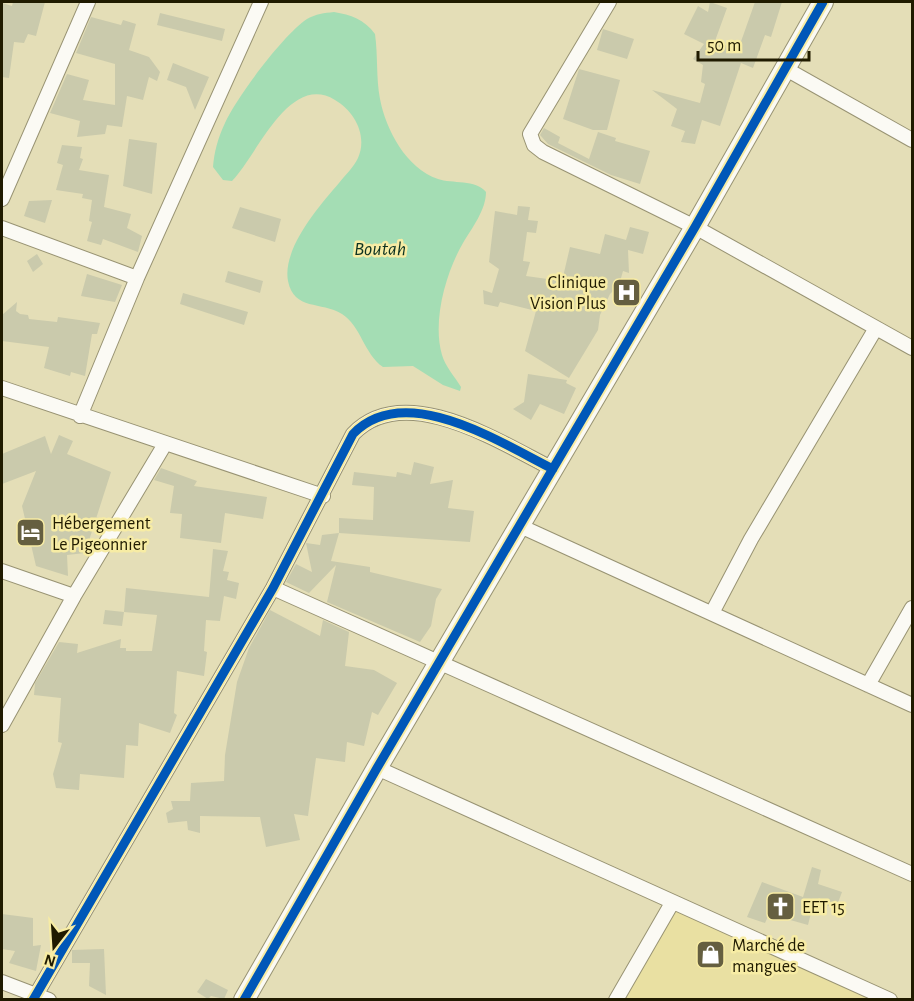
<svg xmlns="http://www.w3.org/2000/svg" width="914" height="1001" viewBox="0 0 914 1001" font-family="'Alegreya Sans',sans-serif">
  <rect width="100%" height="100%" fill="#e4deb7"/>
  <!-- built -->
  <path fill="#e9e0a2" d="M675,911L871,999L623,1000Z"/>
  <!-- water -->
  <path fill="#a4ddb4" d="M334,12C351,15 364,19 375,34C378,55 376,78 380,99C386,130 406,168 438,179C452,184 476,179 486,192C486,210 472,228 463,243C446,272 432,321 442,355C445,366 455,377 461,387L460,391L443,385L413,366L383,367C364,354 361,326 342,314C321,301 294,311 288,281C282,249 319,206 339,183C345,175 354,167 358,158C368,135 354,111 335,100C289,72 257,156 232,181L223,180L213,167C214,152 218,138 225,123C236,98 284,34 307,19C316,14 324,13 334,12Z"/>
  <!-- building -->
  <path fill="#cacaac" d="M13,2H45L36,36L28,34L24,43L14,42L9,78L2,77V3L12,6Z
    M710,2L727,8L715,41L738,50L755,2H782L771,37L765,35L753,68L741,63L720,126L702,120L695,144L681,142L685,131L671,126L677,109L652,90L700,103L705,84L701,82L703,65L693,59L704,44L684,34L698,6L708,12Z
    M160,13L225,29L222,41L157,25Z
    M91,17L121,25L123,20L136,24L129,50L149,57L160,72L157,81L149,77L143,100L127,96L122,127L107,125L105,134L77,137L80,121L50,113L67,74L89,80L83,100L115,105V64L76,53Z
    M603,29L634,39L627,59L597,50Z
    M173,63L209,77L195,110L186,87L167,80Z
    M579,69L620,80L607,130H593L563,119Z
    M544,128L560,137L558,143L589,159L598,132L616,138L615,141L650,151L640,184L611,175L548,144L540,135Z
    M129,139L157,143L152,194L123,186Z
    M62,145L82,147L80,158L83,159L79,170L109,175L104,207L131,214L127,228L142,236L138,252L103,239L101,245L87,241L92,222L89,221L92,200L82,198L83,194L56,190L63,165L57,163Z
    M52,200L45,223L24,216L29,201Z
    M518,206L530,207L528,220L538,221L536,233L527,232L523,261L530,262L526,276L562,281L570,247L600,254L605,234L626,240L630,227L649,232L643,254L628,250L629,273L623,271L619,285L610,294L600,315L598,330L569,378L525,351L536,311L500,302L498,307L484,304L483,290L492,293L499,269L489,262L495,211L517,215Z
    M240,207L281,219L275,242L232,228Z
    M37,254L43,264L33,272L27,261Z
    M228,271L263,281L260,293L225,282Z
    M87,274L122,285L115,302L81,296Z
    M183,293L248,312L244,325L180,304Z
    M17,302L16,311L20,314L28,315L29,319L57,322L58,317L100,323L97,334H92L85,376L71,372L70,376L44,368L49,347L2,341V315Z
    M528,374L567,380L566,383L576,388L564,414L540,404L531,420L513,409L524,402Z
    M59,435L73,441L67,454L111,472L85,553L67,555L68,576L36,566L22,506L36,471L2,484V454L45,436L51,454Z
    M414,462L434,467L430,484L453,480L448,508L474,511L470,542L339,533V518L373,520L374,487L352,485L354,472L396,477L397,472L411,475Z
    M161,468L197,481L194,486L267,497L263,519L225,513L221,543L180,538L182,514L170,513L174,486L154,480Z
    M339,533L331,561L370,567V572L442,589L436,599L431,626L420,642L327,602L336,565L309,593L286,582L296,564L312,572L306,543L320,545L322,535Z
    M213,549L228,551L223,571L229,572L227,580L239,583L236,599L224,596L220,621L206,620L204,651L207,652L204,676L177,671L174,713L177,715L170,733L139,723L138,746L126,745L124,778L80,774L79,790L56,788L53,774L62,743L58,742L61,698L34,695L35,683L59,642L78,644L77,653L121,639L120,648H126V651H152L157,615L124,612L126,588L209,597Z
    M105,610L124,612L122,626L103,624Z
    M270,610L320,636L323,620L349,632L345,666L374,670L397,683L378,715L372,712L364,746L347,742L345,762L316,758L308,816L294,814L300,840L266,847L260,817L200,816V833L188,830L187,821L168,823L166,813L173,809L171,801H190L191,783L224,781L225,755L237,682L249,648Z
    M812,867L821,870L818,884L842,892L836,908L814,901L808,925L769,914L765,923L747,917L762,882L803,897Z
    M2,914L33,918V946L41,945L36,971L9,963L15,951L2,949Z
    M104,949L106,995L89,986L90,963H72V950Z
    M206,979L228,990L224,999L211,996L208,999L197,992Z"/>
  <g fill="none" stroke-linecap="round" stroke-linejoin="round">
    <defs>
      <path id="street" d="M609,2L530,134L534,145L543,152L695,227L912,348
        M786,69L912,140
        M2,199L88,2
        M2,228L137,278L80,416
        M137,278L261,2
        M2,388L323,496
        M520,526L912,705
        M2,571L74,596
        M273,588L912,874
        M712,613L751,539L876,328
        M868,685L912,608
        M2,725L74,596L165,444
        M377,768L890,1000
        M2,982L49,1000
        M33,1000L273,588L353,434C405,380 501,443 553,469
        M616,1000L672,903"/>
      <path id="secondary" d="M244,1000L377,768L695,227L823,2"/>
    </defs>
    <!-- street casing -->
    <use href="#street" stroke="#989373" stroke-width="16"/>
    <!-- secondary casing -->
    <use href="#secondary" stroke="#989373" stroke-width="22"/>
    <!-- street -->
    <use href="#street" stroke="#fbfaf4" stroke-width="14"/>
    <!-- secondary -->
    <use href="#secondary" stroke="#fbfaf4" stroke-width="20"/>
    <defs>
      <path id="cycleway" d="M33,1000L273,588L353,434C405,380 501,443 553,469
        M244,1000L377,768L695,227L823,2"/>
    </defs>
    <!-- cycleway casing -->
    <use href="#cycleway" stroke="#f7eca4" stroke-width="13"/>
    <!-- cycleway -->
    <use href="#cycleway" stroke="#0057b8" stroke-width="9"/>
  </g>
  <!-- icons -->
  <defs>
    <symbol id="hospital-square" viewBox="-11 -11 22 22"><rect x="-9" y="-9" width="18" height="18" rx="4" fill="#655f40" stroke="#f7eca4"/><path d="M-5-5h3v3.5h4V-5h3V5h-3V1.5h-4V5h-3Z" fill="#fff"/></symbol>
    <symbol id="hotel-square" viewBox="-11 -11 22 22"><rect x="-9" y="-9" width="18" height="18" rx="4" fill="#655f40" stroke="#f7eca4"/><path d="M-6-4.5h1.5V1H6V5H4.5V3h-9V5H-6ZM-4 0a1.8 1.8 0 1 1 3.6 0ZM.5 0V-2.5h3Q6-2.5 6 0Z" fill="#fff"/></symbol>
    <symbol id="church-square" viewBox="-11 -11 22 22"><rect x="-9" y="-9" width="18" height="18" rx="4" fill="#655f40" stroke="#f7eca4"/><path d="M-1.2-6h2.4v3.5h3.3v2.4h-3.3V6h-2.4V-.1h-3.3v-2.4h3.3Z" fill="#fff"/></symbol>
    <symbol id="shop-square" viewBox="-11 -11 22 22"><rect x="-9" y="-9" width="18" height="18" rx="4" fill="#655f40" stroke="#f7eca4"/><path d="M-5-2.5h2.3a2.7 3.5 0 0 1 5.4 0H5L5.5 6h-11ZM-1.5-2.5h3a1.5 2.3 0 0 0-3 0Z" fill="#fff"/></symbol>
  </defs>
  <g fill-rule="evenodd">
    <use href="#hospital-square" x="610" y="276" width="33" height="33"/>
    <use href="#hotel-square" x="14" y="516" width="33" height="33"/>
    <use href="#church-square" x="764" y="890" width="33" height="33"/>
    <use href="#shop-square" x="694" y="938" width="33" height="33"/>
  </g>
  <g text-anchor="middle" stroke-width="5" stroke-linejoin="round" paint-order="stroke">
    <!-- poi labels -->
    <g font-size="18" fill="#201b00" stroke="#f7eca4" text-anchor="start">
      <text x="606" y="288" text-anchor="end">Clinique<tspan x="606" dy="21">Vision Plus</tspan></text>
      <text x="52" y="529">Hébergement<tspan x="52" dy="21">Le Pigeonnier</tspan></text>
      <text x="802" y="913">EET 15</text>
      <text x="732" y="951">Marché de<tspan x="732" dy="21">mangues</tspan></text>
    </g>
    <!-- water labels -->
    <g font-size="20" font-style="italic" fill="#0c3221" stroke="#f7eca4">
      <text x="380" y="255">Boutah</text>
    </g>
  </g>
  <!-- border -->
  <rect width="914" height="1001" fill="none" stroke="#201b00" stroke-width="6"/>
  <!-- north arrow -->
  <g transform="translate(54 947) rotate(197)" stroke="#f7eca4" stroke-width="4.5" paint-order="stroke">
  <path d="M0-4.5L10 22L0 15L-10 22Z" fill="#201b00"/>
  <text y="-9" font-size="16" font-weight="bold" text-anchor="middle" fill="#201b00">N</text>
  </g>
  <!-- scale -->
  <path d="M698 51v9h111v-9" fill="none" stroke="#201b00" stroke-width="3"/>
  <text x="707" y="51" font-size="18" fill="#201b00" stroke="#f7eca4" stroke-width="4.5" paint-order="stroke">50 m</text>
</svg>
